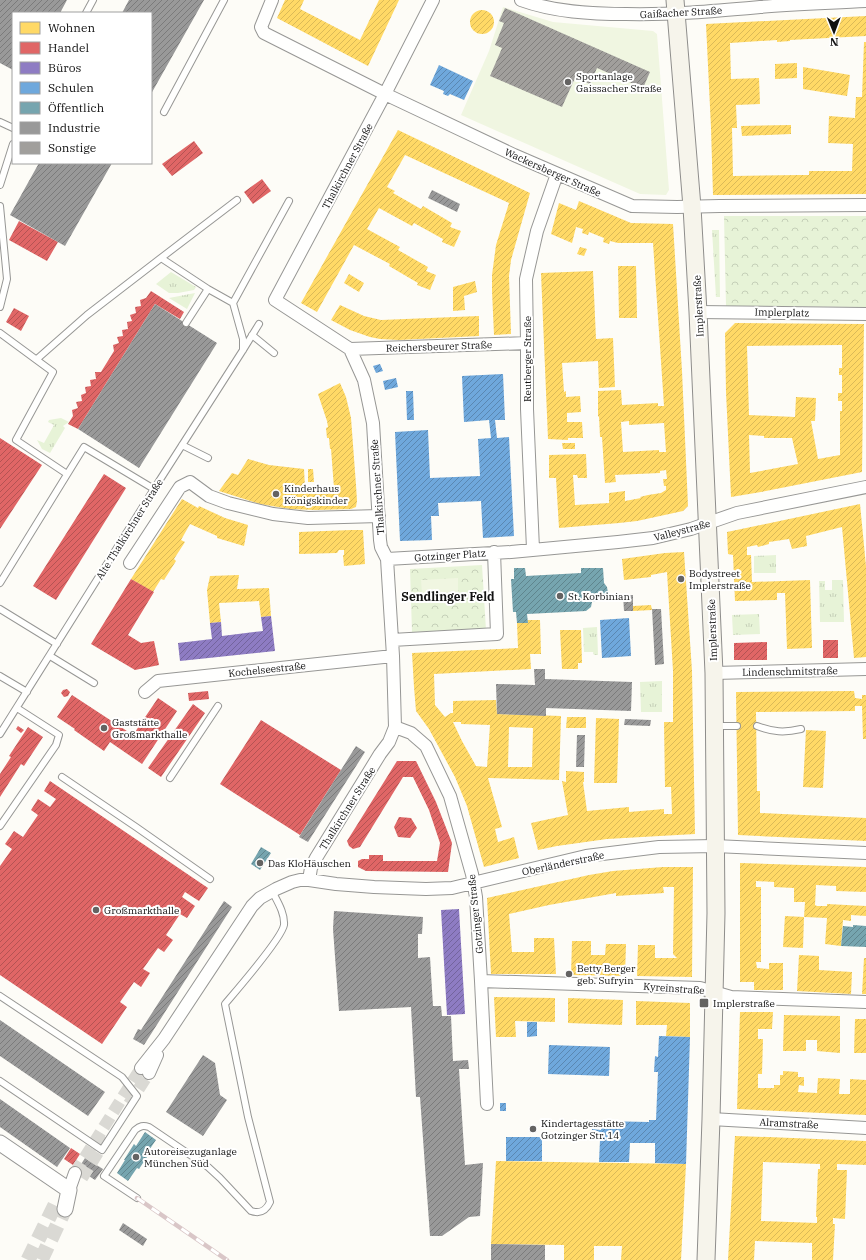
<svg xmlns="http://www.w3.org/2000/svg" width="866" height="1260" viewBox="0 0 866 1260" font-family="'IBM Plex Serif',serif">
  <defs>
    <pattern id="grass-tufts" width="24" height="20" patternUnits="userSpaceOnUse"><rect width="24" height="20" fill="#e7f3d7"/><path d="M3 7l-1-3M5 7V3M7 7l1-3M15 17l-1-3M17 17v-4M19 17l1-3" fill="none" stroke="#c5cfb8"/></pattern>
    <pattern id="park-crowns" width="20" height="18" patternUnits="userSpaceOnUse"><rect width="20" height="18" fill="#e7f3d7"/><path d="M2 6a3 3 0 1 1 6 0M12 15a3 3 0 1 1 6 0" fill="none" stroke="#c5cfb8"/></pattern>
    <pattern id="homes-hatch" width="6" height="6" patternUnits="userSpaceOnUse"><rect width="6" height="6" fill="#ffd966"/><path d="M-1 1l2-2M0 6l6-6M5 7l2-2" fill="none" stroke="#dab957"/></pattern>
    <pattern id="shops-hatch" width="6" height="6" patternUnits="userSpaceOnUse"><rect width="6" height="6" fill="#e06666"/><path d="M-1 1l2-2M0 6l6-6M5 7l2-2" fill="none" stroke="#b45353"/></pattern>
    <pattern id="offices-hatch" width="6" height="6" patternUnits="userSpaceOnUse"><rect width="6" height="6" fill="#8e7cc3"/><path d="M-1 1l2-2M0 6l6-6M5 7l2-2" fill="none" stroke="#73649d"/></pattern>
    <pattern id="schools-hatch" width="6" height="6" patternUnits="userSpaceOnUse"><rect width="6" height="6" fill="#6fa8dc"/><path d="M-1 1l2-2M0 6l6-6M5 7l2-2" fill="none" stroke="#5a87b1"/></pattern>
    <pattern id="public-hatch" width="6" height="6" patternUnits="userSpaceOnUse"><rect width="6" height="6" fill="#76a5af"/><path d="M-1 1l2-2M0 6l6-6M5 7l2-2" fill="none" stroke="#5f858d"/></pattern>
    <pattern id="industry-hatch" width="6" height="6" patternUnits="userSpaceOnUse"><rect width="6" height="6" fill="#999"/><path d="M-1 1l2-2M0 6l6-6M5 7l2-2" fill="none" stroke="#7b7b7b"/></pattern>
    <pattern id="building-hatch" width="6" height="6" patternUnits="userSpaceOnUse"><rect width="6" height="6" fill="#a19f9c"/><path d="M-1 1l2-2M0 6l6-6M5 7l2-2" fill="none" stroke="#82807e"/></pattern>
  </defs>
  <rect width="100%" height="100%" fill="#fdfcf7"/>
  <!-- grass -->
  <path fill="url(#grass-tufts)" d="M712,230H719L720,297H716Z
    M171,272L196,287L194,290L178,293H169L156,284Z
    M195,293L187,309L169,298Z
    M61,418L69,422L63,426L65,428L50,453L42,449L37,440L44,443L54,425L48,422L49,420Z
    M776,555V573H754V556Z
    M832,580H843L844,622H820L819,581H825V590H832Z
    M759,614L760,634L733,635L732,615Z
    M597,627L598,655H594L593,652H584L583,628Z
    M662,681V712H641L640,682Z"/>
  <!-- park -->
  <path fill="url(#park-crowns)" d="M724,216H866V307L726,306Z
    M482,565L486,630L412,632L410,569Z"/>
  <!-- pitch -->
  <path fill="#f0f6e1" d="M503,7L553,22L653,31L657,34L669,190L666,195L640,194L461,115L489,51Z
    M458,578V592L422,594L421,580Z"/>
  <!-- homes -->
  <path fill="url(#homes-hatch)" fill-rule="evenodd" d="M285,0H304L300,9L360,40L379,0H399L368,66L277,18Z
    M470 22a12 12 0 1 1 24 0a12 12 0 1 1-24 0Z
    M866,16V36L790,40V41L777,42V40L730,43L731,79L759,78L760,104L736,105L737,128H732L733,176L800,175H809V171H852L853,144L828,143L829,116L855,118L856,97H862L864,42H866V194L713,195L711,128L706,24Z
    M797,63V78L775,79V64Z
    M803,67L850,75L847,96L803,89Z
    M791,125V134L742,136L741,126Z
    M398,130L530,193L511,260L509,276L511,334L494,335L492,291V275L496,245L509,203L405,155L387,187L395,191L393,193L421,209L423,206L452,223L450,227L461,231L454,247L442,242L443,239L414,223L412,226L379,208L367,229L400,247L398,250L428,267L426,271L436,275L430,290L417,285L418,283L389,266L390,264L354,245L317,312L301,303Z
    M579,201L631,223L673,224L682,371L688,506L683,511L637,521L619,523L559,528L556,478H549V455L586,454L587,478H578L577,475H573L575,505L609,503V493L625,491V501L641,498L640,497L648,495L661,493L666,490V486H664L663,479H667L666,470L660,471V473L615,475L616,482L605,483L602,437H600L599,416L598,417V391L621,390L622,405L658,403V406H664L653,243H618L610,241L609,244L603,242L604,238L589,232L588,235L582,233L583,229L576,227L572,243L551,234L559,203L576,210ZM629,421V425L664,423L666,452H659V450L623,452L621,422Z
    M580,247L587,249L584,256L577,254Z
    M618,266H636L637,318H619Z
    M593,271L596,339L613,338L615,387L599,388L598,361L562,363L564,392L566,391V397L580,396L581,412L567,413V422H582L583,438H568V440L548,439L541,273Z
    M349,274L364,283L359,292L344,283Z
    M475,281L477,292L464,296L465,310L453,311V287Z
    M340,305L364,316L381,320L479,316V336L399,340L380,339L370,337L350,330L331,320Z
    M735,323L864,324L862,472L761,492L731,497L726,392L725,333ZM842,345V368H839V375H842V393H838V401H842V411H840V455L818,459L811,421H815L816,398L796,397L795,417L749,415L747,346ZM749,435L764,436V438H792L798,464L750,473Z
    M340,383L346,397L351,418L356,485L357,501L356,507L351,509L315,510L290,509L260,504L219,491L232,473L238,475L248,459L269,465L304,469L305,488H334L331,449H330L329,438H327L326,428L328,427L327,421L318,394Z
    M562,443H575V449H563Z
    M308,469H313L314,482H308Z
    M182,499L198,508L199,506L225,518L248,525L244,546L217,538V536L190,524L181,540L185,542L174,559L176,561L164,580L161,579L153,592L131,579Z
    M860,504L866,566V657L854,658L842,527L806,536L807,546L792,549L789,539L769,542V544L758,547L757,545L747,547V555H751L752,582L810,580L812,648L787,649L785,593H777V600L735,601L733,555L728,554L727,532Z
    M351,530H363L365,564L344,566L343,555H344V550H339L337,553L299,554V532Z
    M684,552L692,671L695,834L607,839L557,846L538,850L531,823L568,815L562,781L566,782V771L584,772V782H583L587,811L629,807V812L664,809V814H672L671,787H665L664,722H673V671L667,572L651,575V577L624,580L622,559L665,553Z
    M239,575L237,589L269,588L271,616L261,617L259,601L219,603L221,622L210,623L207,590L210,576Z
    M651,605L652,610L633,611V606Z
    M527,620H540L541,654H530L531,669L434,674L435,705L445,717L451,713H453V701L496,700L497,714L561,716L559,780L488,778L502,827L495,829L498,842L514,837L519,858L484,867L467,806L455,777L429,729L416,711L414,687L412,653L518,648L517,623H528ZM453,722H461V724L490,725L487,767L476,766L462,741ZM509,727L533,728L532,767H508Z
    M560,630H581L582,663H578V669H562Z
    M854,691L855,698L862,699V695H866V739H863L862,706H855V711L756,712L757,791H760V813L866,818V841L738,835L736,692Z
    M567,717H586V728H566Z
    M596,718L619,719L617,783H594Z
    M806,730L826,731L823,788L803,787Z
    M740,863L866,867V892L836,891V886L816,885L815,905L817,906H827V904L866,906V916L851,915V921L843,920L841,946L825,944L827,918L804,917L803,948L783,947L785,916L804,917L805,902H794V888L774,887V882L756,881V887H761V962H756L757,968L769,969V963H783V990H754V982H740Z
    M663,867H693L692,977L637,976L638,945H655V958H677L673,954L674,887H663L664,893L616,896V893L549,905L509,914L512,952H534V938H554L556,974H491L487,898L589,875L613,871Z
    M572,941H591V955H605L606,944H626L625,976L571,975Z
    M799,955L819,956V970L852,972L851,994L797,991Z
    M864,958H866V994H862Z
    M494,997L555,998V1022L515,1021L516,1037H496Z
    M568,998L623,1000L622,1025L568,1023Z
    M636,1001L690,1003V1037L666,1036L667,1025H636Z
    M740,1012H773L772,1029H758V1039H763L762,1074H758V1088H774V1085H780V1075H783V1071L798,1072V1077H804V1086L799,1085L798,1092L817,1093L818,1078L840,1079L839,1094H850V1079L866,1080V1115L737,1109Z
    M784,1015L840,1016V1053L817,1051V1040H806V1051H783Z
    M855,1019H866V1053H854Z
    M735,1136L768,1137L866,1141V1165L837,1164V1170H847L845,1219L833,1218V1224H835L833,1260H812V1243L755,1241L754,1260H728ZM763,1162L820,1164V1169H818L816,1217H817V1223L761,1221Z
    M496,1161L686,1164L681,1260H621L622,1246H594V1260H564V1245L491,1244Z"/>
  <!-- shops -->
  <path fill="url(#shops-hatch)" d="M194,141L203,153L172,176L162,164Z
    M262,179L271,191L253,204L244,192Z
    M19,221L58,242L47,261L9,240Z
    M151,291L184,312L180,319L155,304L78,429L68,424L73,416L72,410L78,408L76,402L82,401L81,395L86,393L85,387L91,386L90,380L96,379L95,372H101L114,351L113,345L119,343L117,337L123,336L122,330L128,329L127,322L132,321L130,315L136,313L135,307L141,306L140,300L146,298Z
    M14,308L29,316L21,331L6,322Z
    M0,438L42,465L0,529Z
    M104,474L126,488L56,600L33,586Z
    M131,579L154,592L128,635L141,643L154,641L159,665L135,670L91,644Z
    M823,640H838V658H823Z
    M767,642V660H734V643Z
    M67,689L70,692L68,696L64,697L61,693L63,690Z
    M208,691L209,699L189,701L188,693Z
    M72,695L133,735L158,698L177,711L142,764L110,742L104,751L74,730L75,729L57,717Z
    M193,704L205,713L161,777L148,768Z
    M261,720L341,770L300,835L220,784Z
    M18,726L24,730L21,733L16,729Z
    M28,727L43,737L24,766L21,764L0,797V774L11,757L9,756Z
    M397,761H416L436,802L452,843L448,872L366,871L358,867V861L362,859H369V855H383V861H437L440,843L429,810L413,777H403L360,847L353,849L349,846L347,841Z
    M50,781L208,888L199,901L185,892L182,897L195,906L187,918L180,914L166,935L173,940L164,952L158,948L143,969L150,973L141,987L134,982L120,1002L127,1007L102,1044L0,975V866L12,849L5,844L14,831L23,837L38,815L31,810L38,799L50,807L56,799L44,791Z
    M399,817L411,818L417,828L410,838L398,837L394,827Z
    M71,1148L80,1154L73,1165L64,1159Z"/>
  <!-- offices -->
  <path fill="url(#offices-hatch)" d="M271,616L275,651L180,661L178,643L212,639L210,623L221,622L222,636L263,631L261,617Z
    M459,909L465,1014L447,1015L441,910Z"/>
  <!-- schools -->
  <path fill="url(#schools-hatch)" d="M439,65L473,81L464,100L450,94L448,96L443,94L444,91L430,85Z
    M380,364L383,371L376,373L373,366Z
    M503,374L505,420H495L497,438L509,437L514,536L483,538L481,501L438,503L439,516H431L432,540L400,541L395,432L428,430L430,478L480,476L478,439L491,438L489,420L464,422L462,376Z
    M396,378L398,387L385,390L383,381Z
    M406,391H413L414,420H407Z
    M629,618L631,656L602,658L600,620Z
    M527,1022H537V1036L527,1037Z
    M659,1036L690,1037L686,1164L655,1163V1143H630L629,1162H599L600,1140H591L592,1129L601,1130V1121L649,1122V1120H656L658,1072H654L655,1056L658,1057Z
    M549,1045L610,1047L609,1076L548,1074Z
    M500,1103H506V1111H500Z
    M506,1137H542V1161H506Z"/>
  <!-- public -->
  <path fill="url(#public-hatch)" d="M514,568H525L526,576L581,573V568H603L604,583L607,587L608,593L604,600L592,602L591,607L586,611L527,614L528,623H517L516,612H513L511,579H514Z
    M261,847L271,853L260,870L251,864Z
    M853,925L866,926V947L841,946L843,926L853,927Z
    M145,1132L156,1140L147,1153L149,1154L139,1169L137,1168L128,1181L117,1173L125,1160H124L134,1144L136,1146Z"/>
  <!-- industry -->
  <path fill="url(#industry-hatch)" d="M0,0H67L60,13H13V70L0,63Z
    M129,0H204L151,94V13H122Z
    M39,163H112L65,246L10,215Z
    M432,190L460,204L457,212L428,198Z
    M155,304L217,343L139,468L78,429Z
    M623,595H633V611H624Z
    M652,609H661L664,664L655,665Z
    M534,669H545V679L632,682L631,711L546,708V716L497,714L496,684L535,685Z
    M625,719L651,720L650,726L624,725Z
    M577,735H585L584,767H576Z
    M356,746L365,752L308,842L299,837Z
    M224,901L232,907L144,1045L133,1039L138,1029L141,1030Z
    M334,911L423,917L422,934H418V958L430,957L433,1006H441L442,1016H451L453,1061L468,1060L469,1069H459L465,1165L483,1163L480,1216L469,1217L442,1236H430L420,1097H416L411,1007L339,1011L333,929Z
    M0,1020L105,1092L88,1116L0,1056Z
    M203,1055L215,1063L220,1095L227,1100L203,1136L166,1112Z
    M0,1099L70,1148L57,1167L0,1127Z
    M85,1158L103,1169L95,1180L78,1169Z
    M123,1223L147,1239L143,1246L119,1230Z
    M491,1244L545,1245V1260H491Z"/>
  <!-- building -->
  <path fill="url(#building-hatch)" d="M505,8L650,72L643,88L597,68L590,84L575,78L562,107L490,76L502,48L495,45L504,23L499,21Z"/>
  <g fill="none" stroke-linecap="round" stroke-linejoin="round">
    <!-- minor-tunnel -->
    <path stroke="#dad9d4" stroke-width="12" stroke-dasharray="12 6" stroke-linecap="butt" d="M129,1104L149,1073
      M75,1173L141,1068
      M82,1178L107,1138"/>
    <!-- tertiary-tunnel -->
    <path stroke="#dad9d4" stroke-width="15" stroke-dasharray="15 8" stroke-linecap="butt" d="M28,1260L56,1203
      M41,1260L65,1209"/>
    <defs>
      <path id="service" d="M86,13L93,0
        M164,112L224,0
        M0,122L13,128
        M0,185L13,144
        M237,200L161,258L208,289L233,303L243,339V350
        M0,206L7,279L0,307
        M233,303L289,201
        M186,323L208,289
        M0,333L53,372L16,440L67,474
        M252,335L274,353
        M37,359L87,315L161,258
        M182,445L208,458
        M0,583L84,447L154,489
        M0,609L57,644
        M50,656L94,683
        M0,676L27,692
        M715,726H737
        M757,726C773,732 784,733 801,729
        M0,734L154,489L243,350L259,324
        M62,777L136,827L210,879
        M170,778L218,706
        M0,826L56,745L59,735L17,708
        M0,996L122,1077L137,1096L102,1150L0,1081
        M137,1198L104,1176L135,1130C140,1126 143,1125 149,1127L208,1167L220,1178L251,1211C260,1214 266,1211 270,1202L248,1117L225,1004C236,991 282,938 284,925C285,913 277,901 272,891"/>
      <path id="minor" d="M272,0L261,27L264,33L385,94L514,155L632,206L677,207L720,206L866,205
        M521,0C554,12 591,14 626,14C671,15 715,11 760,7C795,4 831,3 866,1
        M698,312L866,314
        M350,349L527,343
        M533,549L527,409V343L526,279L537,231L557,174
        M387,559L511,552L618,542L653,538L691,529L737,513L866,487
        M130,563L180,487L190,482L209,496L228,503L273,514L308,518L379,516
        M392,640L497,634L494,552
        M714,673L866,669
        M145,692L158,681L393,656
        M395,727L411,733L426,746L450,796L472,874L476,897L481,981L487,1104
        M309,880L311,868L316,858L380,754L389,742L395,727L393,656L387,559L381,547L380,540L373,423L364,380L350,349L275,300L385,94L433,0
        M481,981L700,988L731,997L866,1002
        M141,1068L164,1039L252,906L260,898L276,889L292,882L300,880H309L336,884L374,887L426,889L452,888L586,856L659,847L715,846L866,853
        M149,1073L157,1055
        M711,1119L866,1128
        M69,1190L75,1173"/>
      <path id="tertiary" d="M0,1143L69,1190
        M65,1209L69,1190"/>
      <path id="secondary" d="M675,0L692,207L698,312L714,673L716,913L711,1119L706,1260"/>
    </defs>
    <!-- service casing -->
    <use href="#service" stroke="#979795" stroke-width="8"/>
    <!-- minor casing -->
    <use href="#minor" stroke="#979795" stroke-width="14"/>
    <!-- tertiary casing -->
    <use href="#tertiary" stroke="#979795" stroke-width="17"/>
    <!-- secondary casing -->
    <use href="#secondary" stroke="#8e8d8b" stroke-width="19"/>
    <!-- service -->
    <use href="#service" stroke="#fffffe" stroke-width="6"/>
    <!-- minor -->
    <use href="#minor" stroke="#fffffe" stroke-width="12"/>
    <!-- tertiary -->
    <use href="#tertiary" stroke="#fffffe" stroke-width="15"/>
    <!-- secondary -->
    <use href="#secondary" stroke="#f6f4eb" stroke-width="17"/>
    <defs>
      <path id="rail" d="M137,1198L227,1260"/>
    </defs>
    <!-- rail casing -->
    <use href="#rail" stroke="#d9c6c7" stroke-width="4.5"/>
    <!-- rail -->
    <use href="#rail" stroke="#fff" stroke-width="3" stroke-dasharray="9" stroke-linecap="butt"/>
  </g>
  <!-- markers -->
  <g fill="#646362" stroke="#fff" stroke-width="1.5">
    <circle cx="568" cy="82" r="4"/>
    <circle cx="276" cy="494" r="4"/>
    <circle cx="681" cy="579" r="4"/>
    <circle cx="560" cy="596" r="4"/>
    <circle cx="104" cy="728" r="4"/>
    <circle cx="260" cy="863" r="4"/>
    <circle cx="96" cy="910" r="4"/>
    <circle cx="569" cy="974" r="4"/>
    <rect x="699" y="998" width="10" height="10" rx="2"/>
    <circle cx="533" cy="1129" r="4"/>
    <circle cx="136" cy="1157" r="4"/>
  </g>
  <g text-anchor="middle" stroke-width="4" stroke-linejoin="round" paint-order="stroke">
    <!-- street labels -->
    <g font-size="10" fill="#111" stroke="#fff">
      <text transform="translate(681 12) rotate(-3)" y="4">Gaißacher Straße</text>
      <text transform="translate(347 166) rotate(-62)" y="4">Thalkirchner Straße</text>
      <text transform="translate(553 172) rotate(24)" y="4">Wackersberger Straße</text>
      <text transform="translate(698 306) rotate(-93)" y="4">Implerstraße</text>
      <text transform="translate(782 312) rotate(1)" y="4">Implerplatz</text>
      <text transform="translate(439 346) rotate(-2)" y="4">Reichersbeurer Straße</text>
      <text transform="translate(527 359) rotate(-90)" y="4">Reutberger Straße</text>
      <text transform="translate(377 487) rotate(-94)" y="4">Thalkirchner Straße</text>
      <text transform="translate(129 529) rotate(-58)" y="4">Alte Thalkirchner Straße</text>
      <text transform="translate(682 530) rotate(-15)" y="4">Valleystraße</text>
      <text transform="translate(450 555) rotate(-4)" y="4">Gotzinger Platz</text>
      <text transform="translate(712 630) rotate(-92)" y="4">Implerstraße</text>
      <text transform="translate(267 669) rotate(-6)" y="4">Kochelseestraße</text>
      <text transform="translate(790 671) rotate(-1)" y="4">Lindenschmitstraße</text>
      <text transform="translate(347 808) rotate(-58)" y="4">Thalkirchner Straße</text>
      <text transform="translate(563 863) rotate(-12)" y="4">Oberländerstraße</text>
      <text transform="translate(475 914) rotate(-96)" y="4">Gotzinger Straße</text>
      <text transform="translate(674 988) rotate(4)" y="4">Kyreinstraße</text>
      <text transform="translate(789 1123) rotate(3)" y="4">Alramstraße</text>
    </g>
    <!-- poi labels -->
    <g font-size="10" fill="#111" stroke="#fff" text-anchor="start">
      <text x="576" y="80">Sportanlage<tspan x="576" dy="12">Gaissacher Straße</tspan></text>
      <text x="284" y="492">Kinderhaus<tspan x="284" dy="12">Königskinder</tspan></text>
      <text x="689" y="577">Bodystreet<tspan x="689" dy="12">Implerstraße</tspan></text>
      <text x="568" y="600">St. Korbinian</text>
      <text x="112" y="726">Gaststätte<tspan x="112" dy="12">Großmarkthalle</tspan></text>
      <text x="268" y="867">Das KloHäuschen</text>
      <text x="104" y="914">Großmarkthalle</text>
      <text x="577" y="972">Betty Berger<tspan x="577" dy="12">geb. Sufryin</tspan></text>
      <text x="713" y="1007">Implerstraße</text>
      <text x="541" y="1127">Kindertagesstätte<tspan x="541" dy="12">Gotzinger Str. 14</tspan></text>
      <text x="144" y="1155">Autoreisezuganlage<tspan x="144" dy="12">München Süd</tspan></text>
    </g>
    <!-- quarter labels -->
    <g font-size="12" font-weight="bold" fill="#111" stroke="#fff">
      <text x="448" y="601">Sendlinger Feld</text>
    </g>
  </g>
  <!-- legend -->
  <rect x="12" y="12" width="140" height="152" fill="#ffffff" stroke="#a0a0a0"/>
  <rect x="20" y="22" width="20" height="12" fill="#ffd966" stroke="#a0a0a0"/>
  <text x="48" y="32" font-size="12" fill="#111111">Wohnen</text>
  <rect x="20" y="42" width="20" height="12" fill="#e06666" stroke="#a0a0a0"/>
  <text x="48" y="52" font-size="12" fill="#111111">Handel</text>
  <rect x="20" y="62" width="20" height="12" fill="#8e7cc3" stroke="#a0a0a0"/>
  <text x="48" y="72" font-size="12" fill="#111111">Büros</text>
  <rect x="20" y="82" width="20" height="12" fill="#6fa8dc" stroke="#a0a0a0"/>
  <text x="48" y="92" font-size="12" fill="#111111">Schulen</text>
  <rect x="20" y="102" width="20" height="12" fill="#76a5af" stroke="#a0a0a0"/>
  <text x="48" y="112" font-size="12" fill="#111111">Öffentlich</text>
  <rect x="20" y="122" width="20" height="12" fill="#999999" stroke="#a0a0a0"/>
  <text x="48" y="132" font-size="12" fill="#111111">Industrie</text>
  <rect x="20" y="142" width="20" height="12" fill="#a19f9c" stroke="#a0a0a0"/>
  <text x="48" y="152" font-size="12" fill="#111111">Sonstige</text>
  <!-- north arrow -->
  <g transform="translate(834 32) rotate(179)" stroke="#ffffff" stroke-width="3" paint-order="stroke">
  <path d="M0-3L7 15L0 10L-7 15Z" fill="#111111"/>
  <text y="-6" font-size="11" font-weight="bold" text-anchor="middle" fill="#111111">N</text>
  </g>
</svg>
